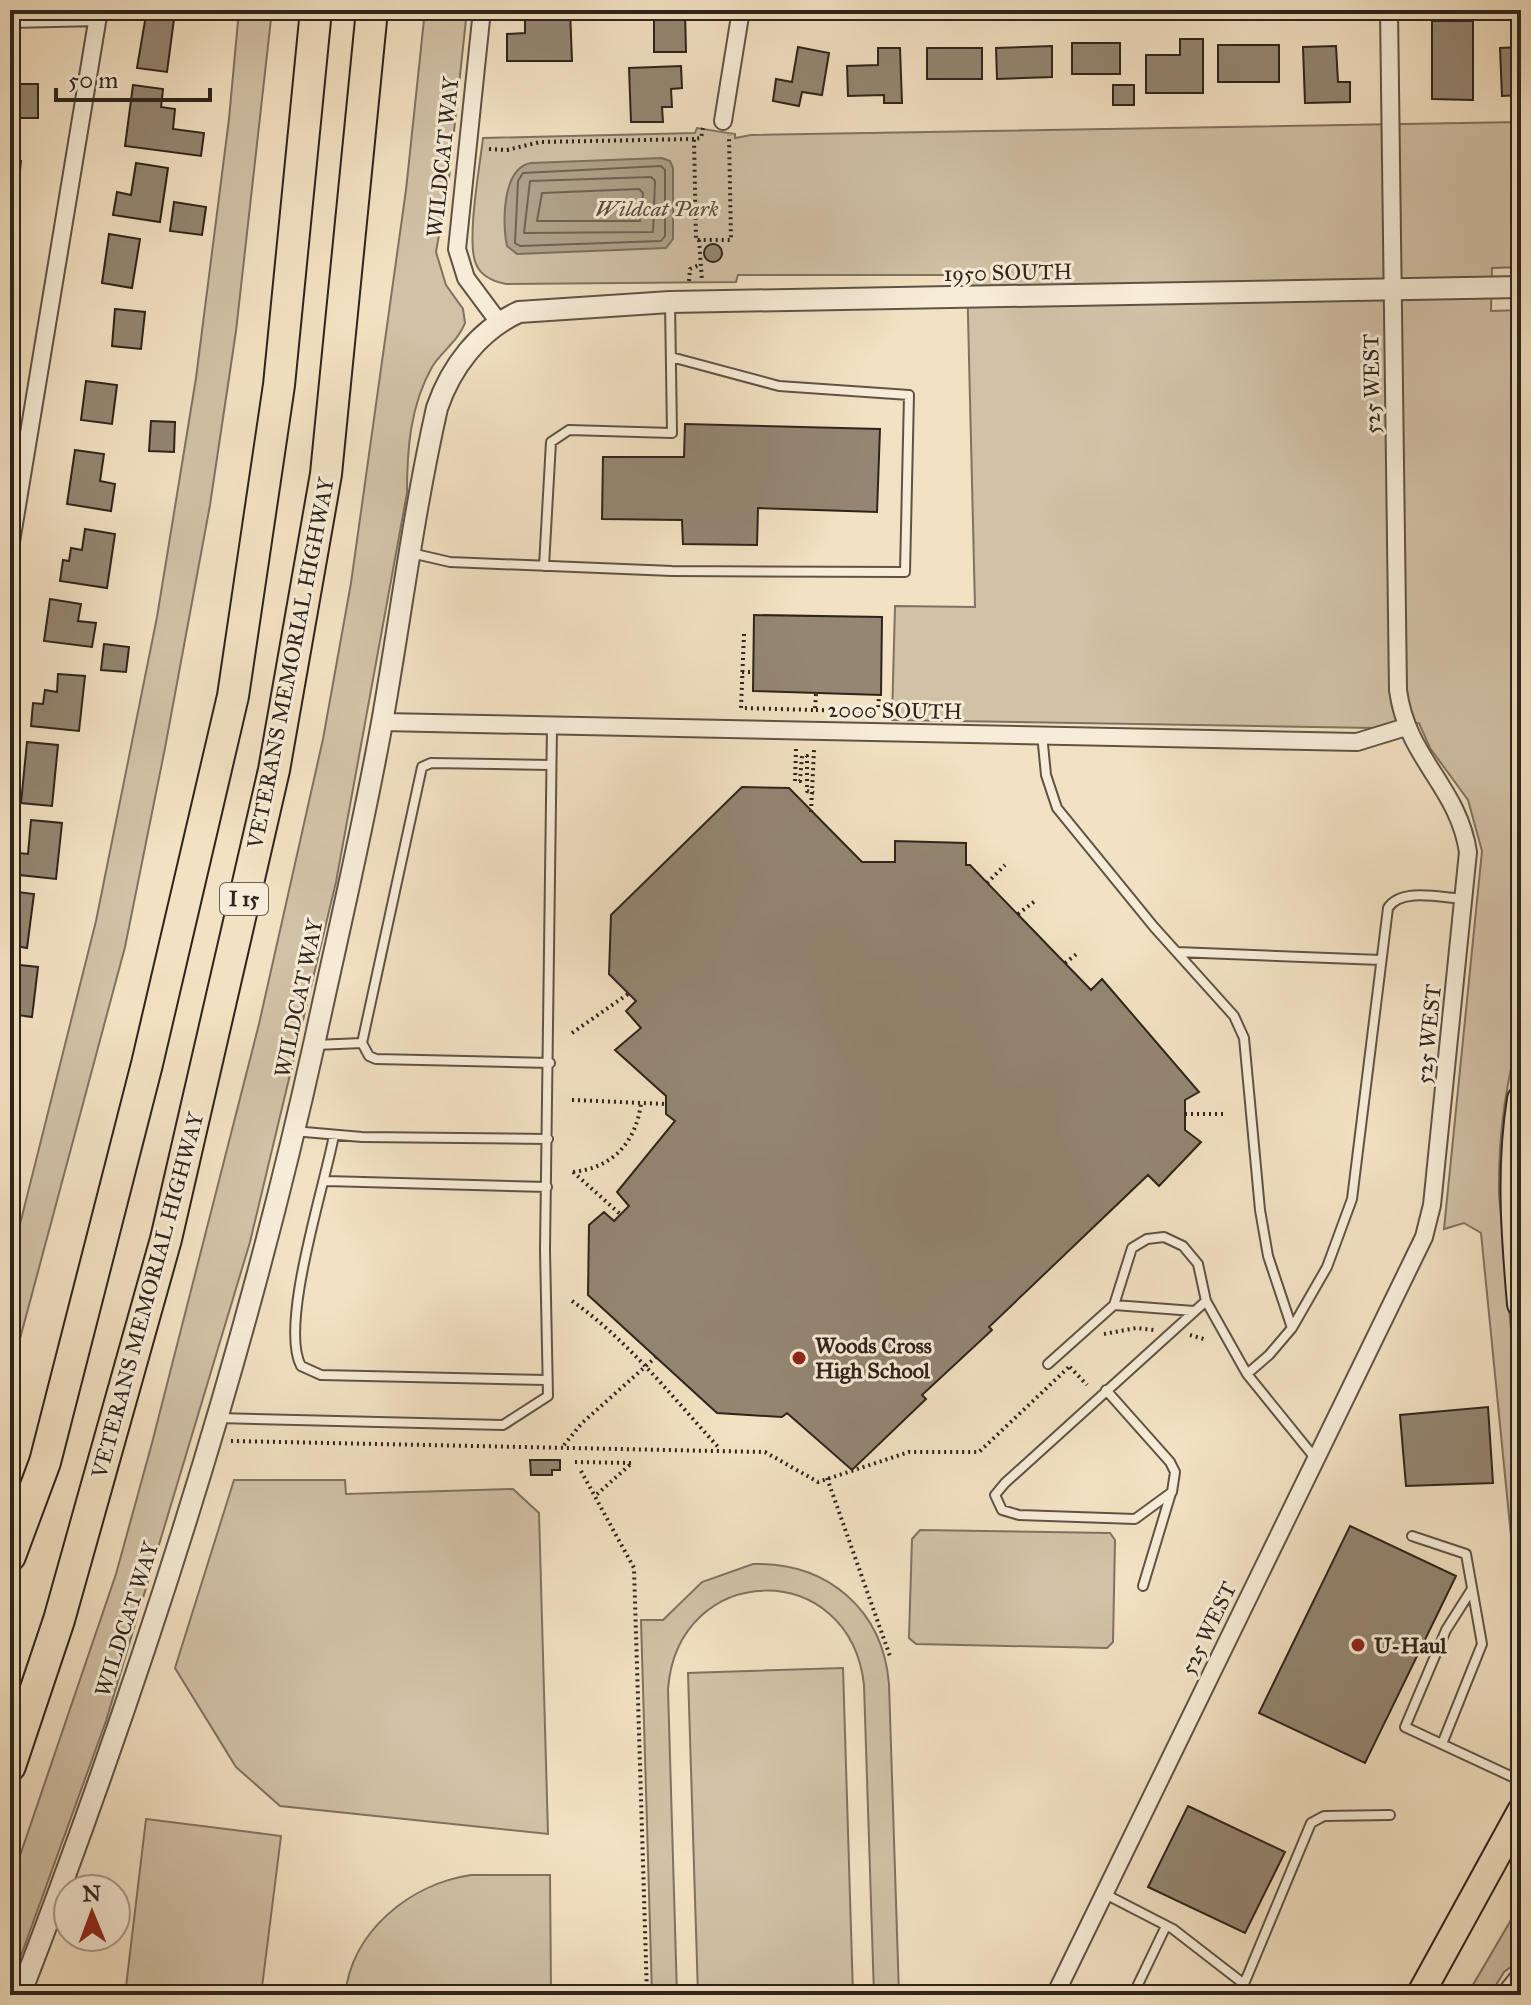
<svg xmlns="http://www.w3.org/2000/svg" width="1531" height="2005" viewBox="0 0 1531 2005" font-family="'IM FELL Great Primer',serif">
  <rect width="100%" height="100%" fill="#f2e1c2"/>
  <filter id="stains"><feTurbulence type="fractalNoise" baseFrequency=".0025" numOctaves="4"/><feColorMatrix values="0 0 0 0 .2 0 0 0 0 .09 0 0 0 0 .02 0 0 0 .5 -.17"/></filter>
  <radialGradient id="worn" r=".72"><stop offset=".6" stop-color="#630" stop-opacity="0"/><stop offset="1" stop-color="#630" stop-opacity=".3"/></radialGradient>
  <!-- green -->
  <path fill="#d1c1a6" stroke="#807261" stroke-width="2" d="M239,10H272L236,331L210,505L165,748L125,947L10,1376V1264L96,921L157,617L196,378L229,119Z
    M425,10H467L449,178L436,252L446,285L463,309L465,323C459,340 441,352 432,367C410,406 407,450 407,493L336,882L250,1242L106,1721L10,1986V1885L116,1574L152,1443L259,1024L323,739L351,583L406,190Z
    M1521,122V267L1492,268L1491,311L1521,310V1028C1505,1084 1498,1136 1499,1194L1521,1444V1644L1512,1643V1546L1481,1233L1464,1223L1444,1229L1482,851L1468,800L1430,748L1419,723L1374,728L892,720L895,606L975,607L967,275H738L736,282L506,284C494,282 481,276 476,264C466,242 480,165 483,138L695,133L697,128L735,134V138L751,135Z
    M234,1480H345L346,1494L513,1489L539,1513L548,1834L280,1806L236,1767L175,1668Z
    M920,1530L1110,1533L1115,1540L1113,1642L1107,1648L916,1644L909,1638L912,1539Z
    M753,1564C828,1562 883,1610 889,1684L899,1995H874L864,1685C850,1557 678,1560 668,1689L677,1995H652L641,1620H663L702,1582Z
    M843,1668L853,1995H698L688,1673Z
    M146,1819L281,1836L261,1995H125Z
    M471,1875H550L551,1995H345C352,1931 410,1884 471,1875Z
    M1521,1903V1959L1504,1972L1490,1995H1467Z"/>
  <!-- water -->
  <path fill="#afa18a" stroke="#7b6f5e" stroke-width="2" d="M662,158L670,161L673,168V239L666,248L517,254L507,246C502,223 502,168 531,163Z"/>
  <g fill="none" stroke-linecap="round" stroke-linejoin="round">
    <!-- shore -->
    <path stroke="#6e6253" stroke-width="2" d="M661,166L665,170V236L661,241L520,246L515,243L518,181L523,173Z
      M651,177L655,181L653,232L524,233L530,181Z
      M639,189L643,193L640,221H537L542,193Z"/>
  </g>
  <!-- building -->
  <path fill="#948672" stroke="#2e241c" stroke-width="2" d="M525,10H570L572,61H507V34L525,33Z
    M654,10H685L686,52H654Z
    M146,15L174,19L167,72L137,68Z
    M1432,21H1473V100L1432,99Z
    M1180,39H1203V93H1146V55H1180Z
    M1072,43H1120V74H1072Z
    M1218,45H1279V82H1218Z
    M1052,46V77L997,79L996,48Z
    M1336,46L1338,82H1350V102L1305,103L1303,47Z
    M798,47L829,53L822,95L802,92L799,106L773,101L776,79L792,82Z
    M1521,47V95L1502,96L1500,48Z
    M878,48H900L902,103H884V95L848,96L847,66L878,65Z
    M927,48H982V79H927Z
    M681,66L682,88L671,89L672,107H662L663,122H631L629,68Z
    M10,84H38V118H10Z
    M133,85L163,89L161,107L175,109L173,129L204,133L201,156L125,146Z
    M1113,85H1134V105H1113Z
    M10,159L21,161L15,214H10Z
    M136,163L168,168L160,222L113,215L117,192L131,195Z
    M174,202L206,207L202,235L170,231Z
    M109,234L140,239L132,288L102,283Z
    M704 253a9 9 0 1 1 18 0a9 9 0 1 1-18 0Z
    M115,309L145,312L141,349L112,346Z
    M86,381L117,385L112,424L81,420Z
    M151,421L175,422L174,452L149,451Z
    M685,424L880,429L877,512L758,508L757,545L683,544L682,520L602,519L603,457H684Z
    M75,450L104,454L100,481L115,484L111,511L67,504Z
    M85,529L115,534L107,588L60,581L63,560L69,561L71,548L82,550Z
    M50,599L81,604L78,621L96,623L92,647L44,641Z
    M754,615L882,617L881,695L753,691Z
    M104,644L129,647L126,672L101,670Z
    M58,674L85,676L79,731L31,726L33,703L43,704L45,690L57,692Z
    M27,742L58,745L52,806L21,803Z
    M742,787L789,788L862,862H895V841L966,843V865H970L1091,990L1102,979L1199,1092L1185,1100V1130L1201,1142L1159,1186L1148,1175L989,1327L992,1330L922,1395L926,1399L852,1470L787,1413L782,1417L717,1413L588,1295L589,1225L604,1212L614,1221L629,1206L617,1192L675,1121L666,1114V1096L615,1050L641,1028L626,1011L636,1001L609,974L611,915Z
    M31,820L62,823L56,879L10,874V852L28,854Z
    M10,891L34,894L27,948L10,945Z
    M10,964L38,967L32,1017L10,1014Z
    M1488,1407L1493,1483L1406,1486L1400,1415Z
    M530,1460H560V1470H552V1475H531Z
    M1350,1526L1456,1576L1365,1763L1259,1713Z
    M1188,1806L1285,1852L1245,1933L1148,1887Z
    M1520,1971L1521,1995H1507Z"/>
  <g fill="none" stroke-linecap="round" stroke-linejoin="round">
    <defs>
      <path id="service" d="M411,553L450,562L672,571L905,572L909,395L779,386L671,357
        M544,566L551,442L569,430L672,433L670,302
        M1042,734L1046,775L1057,808L1154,927L1234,1016L1244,1038L1260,1210L1268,1256L1292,1328L1269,1355L1247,1374
        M1177,952L1381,960
        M315,1045L362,1043
        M550,1063L376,1059L369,1056L362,1043L422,767L431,763L551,765
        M293,1131L362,1137L548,1139
        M334,1135C325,1185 279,1325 301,1366L321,1375L547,1380
        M326,1181L547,1187
        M1114,1305L1194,1311
        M1292,1328L1327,1267L1352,1199L1388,908C1401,887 1443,898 1465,899
        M1048,1364L1114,1305L1132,1248L1147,1239L1164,1237L1183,1246L1198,1264L1206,1301L1247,1374L1315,1458
        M1106,1390L1170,1462L1175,1472L1172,1492L1135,1519L1019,1515L1002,1510L995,1495L1005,1483L1206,1301
        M217,1418L503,1425L548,1396L545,1250L552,726
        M1412,1536L1466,1554L1482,1644L1442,1744
        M1143,1586L1171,1493
        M1472,1589L1446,1630L1405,1727L1521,1781
        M1105,1894L1173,1929L1244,1984L1252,1995
        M1244,1984L1311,1823L1324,1816L1390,1815
        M1133,1995L1166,1926
        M1499,1995L1521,1968"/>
      <path id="minor" d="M482,10L457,249L466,278L498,321
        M10,19L98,17
        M723,121L741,10
        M10,548L99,10
        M382,722L1357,742L1406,727
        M1055,1995L1424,1237L1432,1205L1468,852C1458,786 1407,759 1398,690L1389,10"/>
      <path id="tertiary" d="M20,1995C138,1688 244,1362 315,1040C338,933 364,825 383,717C401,614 414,510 437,408C451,367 479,330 519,312L670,302L1521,287"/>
      <path id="primary" d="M1521,1099C1510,1168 1515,1234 1521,1304
        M1420,1995L1521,1811"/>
      <path id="motorway" d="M10,1556L45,1462L147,1064L233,696L279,385L316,10
        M10,1766L59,1620L166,1239L274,770L326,474L372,10"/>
    </defs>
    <!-- service casing -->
    <use href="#service" stroke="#5f5346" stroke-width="12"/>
    <!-- minor casing -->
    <use href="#minor" stroke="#5f5346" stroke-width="20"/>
    <!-- tertiary casing -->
    <use href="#tertiary" stroke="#5f5346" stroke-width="24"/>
    <!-- primary casing -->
    <use href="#primary" stroke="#2e241c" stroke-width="30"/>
    <!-- motorway casing -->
    <use href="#motorway" stroke="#2e241c" stroke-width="34"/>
    <!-- path -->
    <path stroke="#2e241c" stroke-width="4" stroke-dasharray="2 4" stroke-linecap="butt" d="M703,128L701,138L694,139L696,240H731L729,135
      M489,149L507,150L540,142L694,139
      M699,240L702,281
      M689,281L690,269L699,265
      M744,634L741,708L815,710L816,693
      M742,672H753
      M816,710L878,711L879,695
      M796,749L795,781H800L802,756H807V791L814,793
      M811,812L814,750
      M987,883L1005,865
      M1018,914L1035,901
      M1065,963L1078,953
      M572,1033L628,994
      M572,1100L666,1104
      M1185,1114H1226
      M573,1172C612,1168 636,1143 641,1103
      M573,1172L620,1214
      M572,1301C628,1340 673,1398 720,1449
      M1104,1334L1136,1328L1154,1330
      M1190,1335L1207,1340
      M1070,1367L1087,1385
      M231,1441L765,1452L818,1482L909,1452H979L1071,1365
      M564,1445L582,1423L656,1357
      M575,1462L632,1463L595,1496
      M581,1471L634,1568L647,1995
      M827,1478L891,1659"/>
    <!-- service -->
    <use href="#service" stroke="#f7ecd7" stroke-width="8"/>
    <!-- minor -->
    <use href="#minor" stroke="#f7ecd7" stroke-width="16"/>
    <!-- tertiary -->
    <use href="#tertiary" stroke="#f7ecd7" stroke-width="20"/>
    <!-- primary -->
    <use href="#primary" stroke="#f2e1c2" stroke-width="26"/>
    <!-- motorway -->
    <use href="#motorway" stroke="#f2e1c2" stroke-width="30"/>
  </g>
  <!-- markers -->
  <g fill="#8f2418" stroke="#f7ecd7" stroke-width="3">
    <circle cx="799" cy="1358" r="8"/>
    <circle cx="1358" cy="1645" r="8"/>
  </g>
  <g text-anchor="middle" stroke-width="6" stroke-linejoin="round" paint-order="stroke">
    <!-- shield labels -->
    <rect fill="#f7ecd7" stroke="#6a6054" stroke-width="2" x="220" y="883" width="48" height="32" rx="6"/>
    <g font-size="20" font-weight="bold" fill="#2e241c">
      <text x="244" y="906">I 15</text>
    </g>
    <!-- street labels -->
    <g font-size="22" fill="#2e241c" stroke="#f7ecd7">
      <text transform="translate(442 157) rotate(-84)" y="8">WILDCAT WAY</text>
      <text transform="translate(1008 272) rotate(-1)" y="8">1950 SOUTH</text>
      <text transform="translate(1371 384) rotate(-91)" y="8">525 WEST</text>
      <text transform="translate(290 663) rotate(-79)" y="8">VETERANS MEMORIAL HIGHWAY</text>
      <text transform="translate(895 710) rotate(1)" y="8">2000 SOUTH</text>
      <text transform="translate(298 998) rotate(-78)" y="8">WILDCAT WAY</text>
      <text transform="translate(1428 1034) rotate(-84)" y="8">525 WEST</text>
      <text transform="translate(147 1295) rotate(-75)" y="8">VETERANS MEMORIAL HIGHWAY</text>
      <text transform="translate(126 1619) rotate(-72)" y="8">WILDCAT WAY</text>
      <text transform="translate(1208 1628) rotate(-64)" y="8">525 WEST</text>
    </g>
    <!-- park labels -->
    <g font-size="22" font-style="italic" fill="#574b3e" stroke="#f7ecd7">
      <text x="657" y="216">Wildcat Park</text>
    </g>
    <!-- poi labels -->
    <g font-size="22" font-weight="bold" fill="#2e241c" stroke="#f7ecd7" text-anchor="start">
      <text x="815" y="1353">Woods Cross<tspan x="815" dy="25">High School</tspan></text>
      <text x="1374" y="1653">U-Haul</text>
    </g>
  </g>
  <!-- margin -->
  <rect width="1531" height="2005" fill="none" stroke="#f2e1c2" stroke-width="40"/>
  <rect x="12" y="12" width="1507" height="1981" fill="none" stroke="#2e241c" stroke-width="4"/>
  <rect x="20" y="20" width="1491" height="1965" fill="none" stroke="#2e241c" stroke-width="2"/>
  <!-- north arrow -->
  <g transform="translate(92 1913) rotate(359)"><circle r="38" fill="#f7ecd7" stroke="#a79c8c" stroke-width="2"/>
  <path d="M0-6L14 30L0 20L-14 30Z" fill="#8f2418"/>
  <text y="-12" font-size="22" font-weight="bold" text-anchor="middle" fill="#2e241c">N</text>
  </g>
  <!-- scale -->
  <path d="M56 88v12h154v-12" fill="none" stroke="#2e241c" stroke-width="4"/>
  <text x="68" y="88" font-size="24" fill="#2e241c" stroke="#f7ecd7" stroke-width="6" paint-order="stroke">50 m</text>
  <rect width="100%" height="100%" filter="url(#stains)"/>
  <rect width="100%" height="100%" fill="url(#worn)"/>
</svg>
